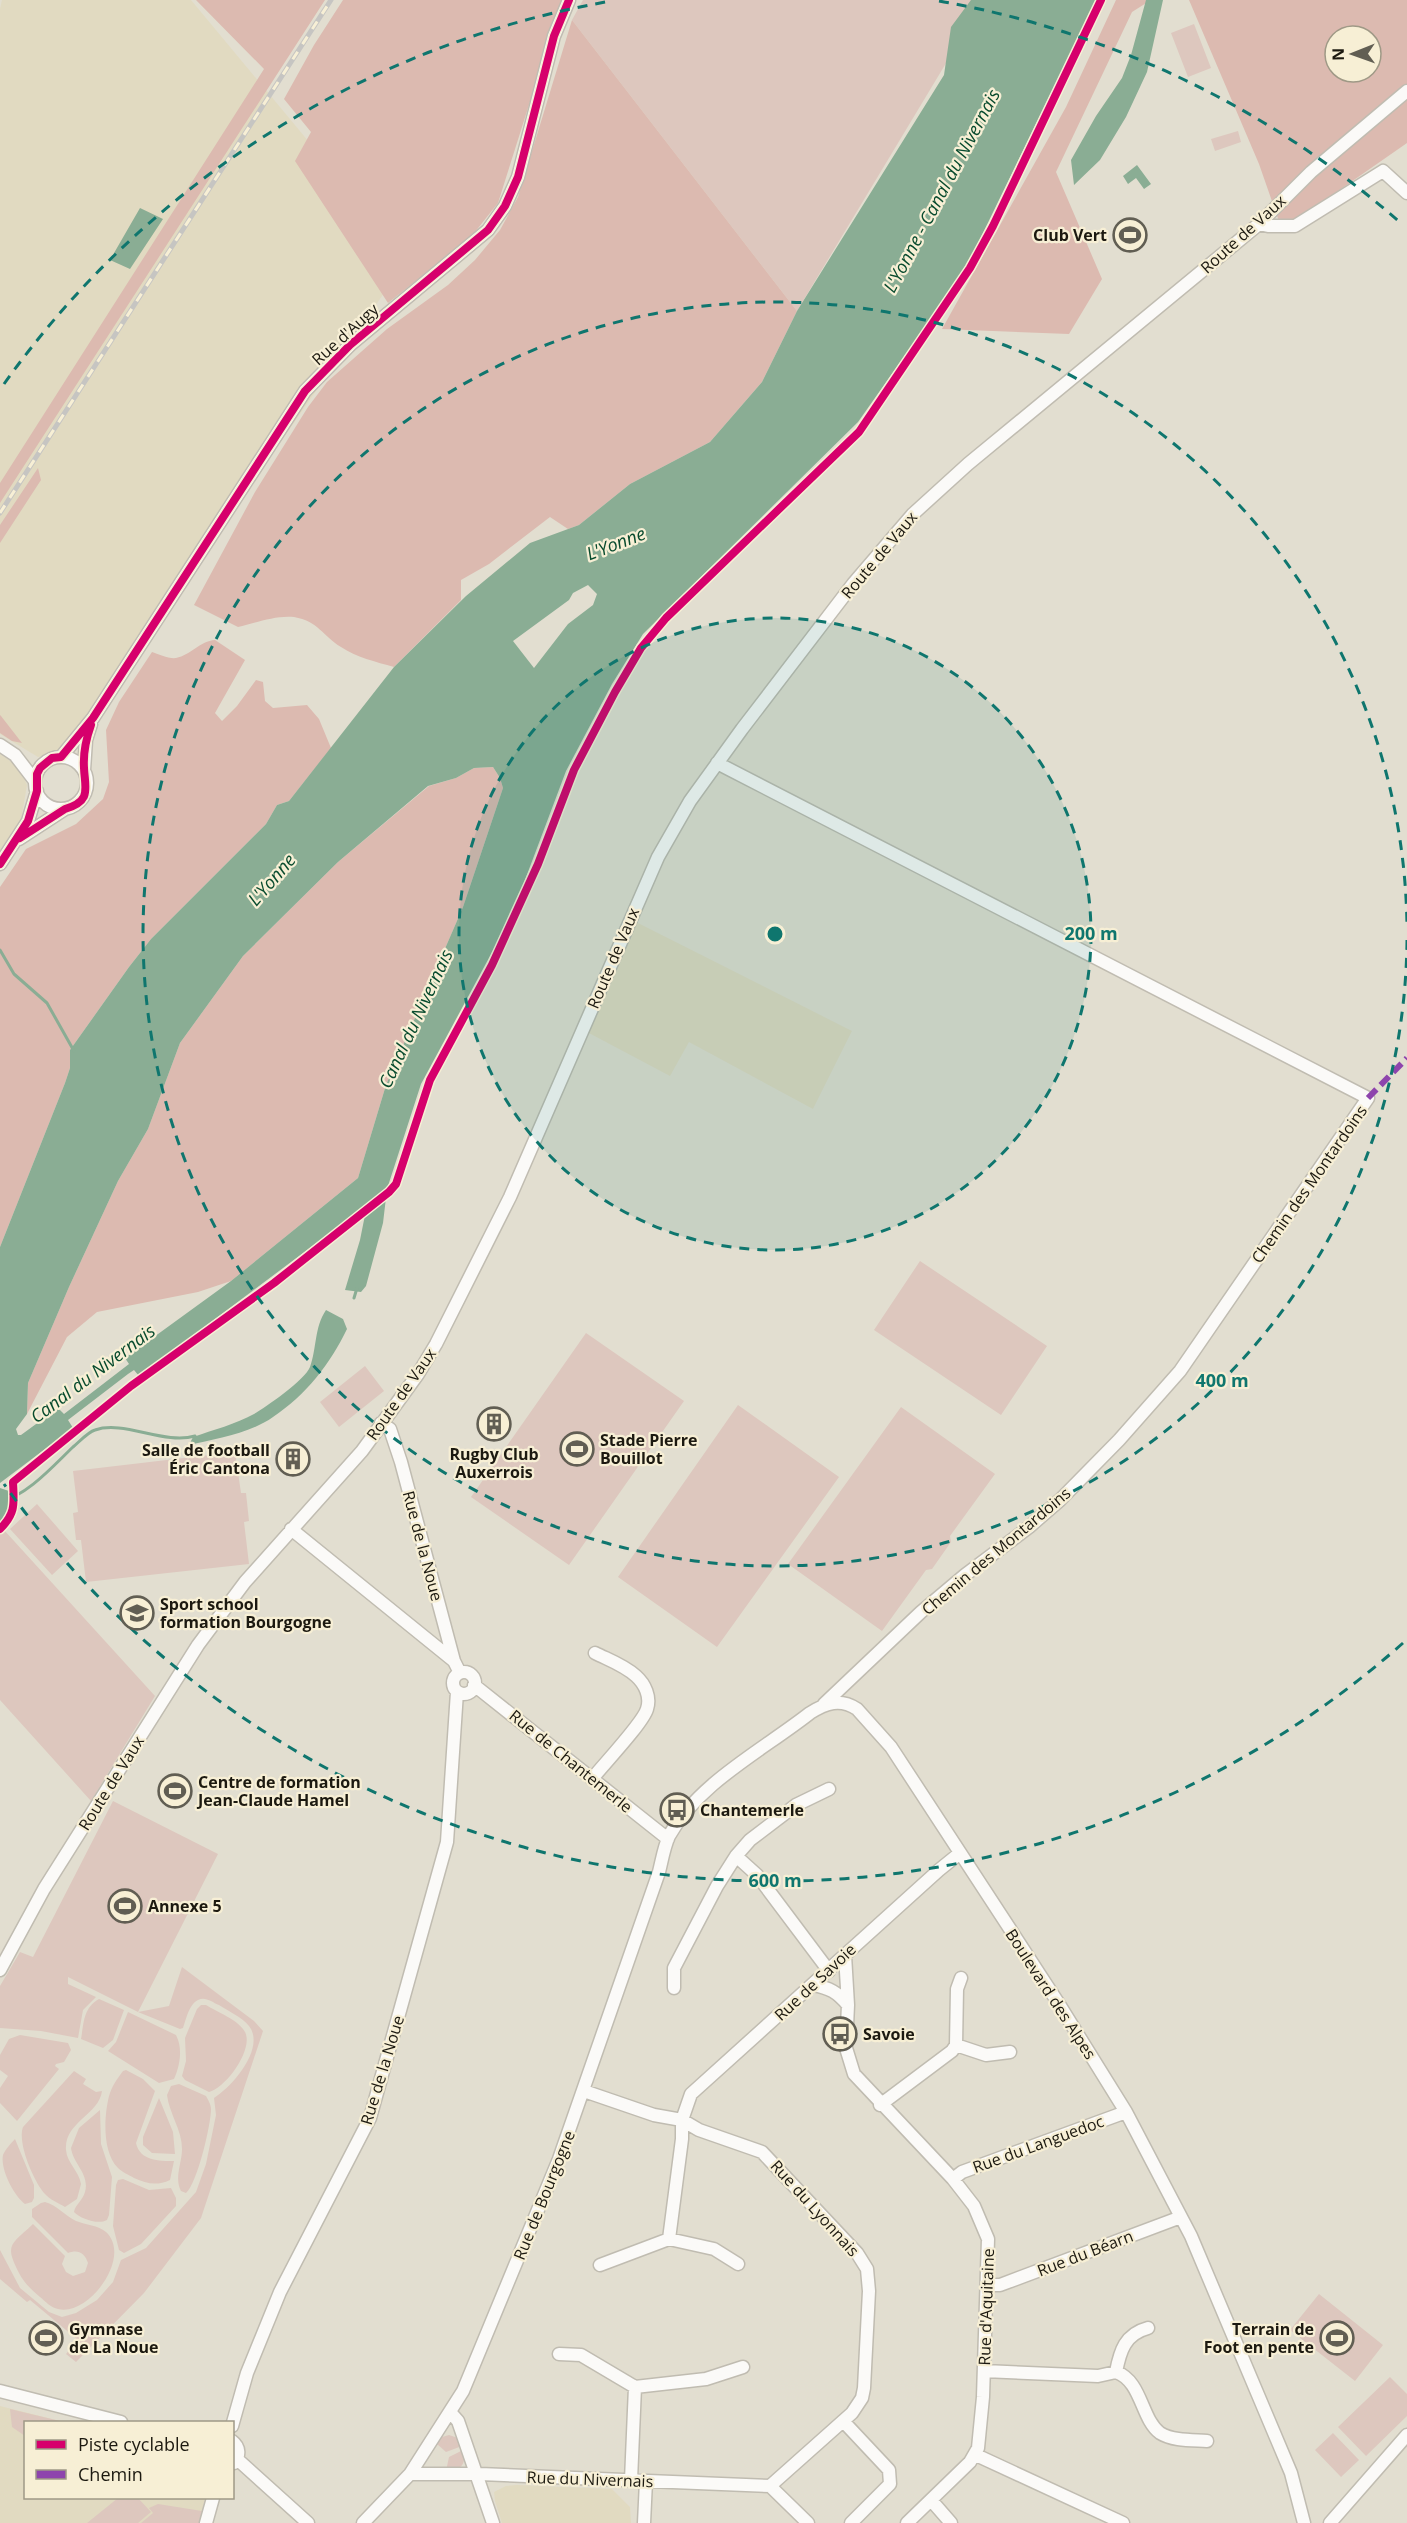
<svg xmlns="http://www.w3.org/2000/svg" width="1407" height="2523" viewBox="0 0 1407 2523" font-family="'Open Sans',sans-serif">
  <rect width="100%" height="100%" fill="#e2ded0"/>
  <!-- built -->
  <path fill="#e1dac1" d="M2,0H191L407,260L111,686L74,749L38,757L0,734V9Z
    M0,754L19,767L27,785L21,820L0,850Z
    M636,922L852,1031L813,1109L689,1042L670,1076L587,1032Z
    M0,2406L64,2422H26V2498H205L199,2523H0Z
    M517,2485L612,2489L630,2507L631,2523H502L495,2501L494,2492L506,2486Z"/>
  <!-- green -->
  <path fill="#ddc7be" d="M583,0H984L797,311L572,20Z
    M1194,24L1211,68L1188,77L1171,33Z
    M1238,131L1241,142L1215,151L1211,139Z
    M920,1261L1047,1346L1001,1415L874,1330Z
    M586,1333L684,1401L569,1565L471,1497Z
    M365,1366L384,1391L339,1427L320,1402Z
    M738,1405L839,1477L717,1647L618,1577Z
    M901,1407L995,1474L950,1536L951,1542L932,1569L926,1570L882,1631L788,1564Z
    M235,1452L241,1493H246L249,1521L244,1522L249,1564L86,1582L81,1540H76L73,1513L78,1512L73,1471Z
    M37,1504L78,1551L52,1575L10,1529Z
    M4,1530L155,1696L91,1801L0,1700V1534Z
    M113,1801L218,1854L138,2012L169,2006L182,1967L254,2021L263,2031L201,2218L144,2293L76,2362L66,2354L78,2340L30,2300L27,2302L0,2279V2250L20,2288L49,2312L62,2317L76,2313L97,2300L113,2282L121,2260L146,2248L196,2192L206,2164L216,2115L214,2098C232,2087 266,2048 249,2026C242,2017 228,2011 219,2005C212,2002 205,1996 198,2000C189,2004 186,2020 183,2028L180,2029L138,2012L68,1977V1984L96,1997L83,2010L78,2038L41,2031L0,2028V1986L20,1952L33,1957Z
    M99,1999L124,2010L113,2040L103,2048L81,2039C84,2023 83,2008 99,1999Z
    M206,2005C217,2012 239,2020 245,2032C254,2049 226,2088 209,2092L185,2080L182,2076L186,2061L185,2038L197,2009L201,2005Z
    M128,2012L176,2035C183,2048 180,2066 174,2079L159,2083L108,2051L116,2042Z
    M20,2035L68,2043L71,2050L64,2062L56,2064L55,2066L59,2069L17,2121L0,2103V2088L8,2076L0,2070V2055L9,2039Z
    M126,2070L143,2079L155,2091L136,2143C140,2161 159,2161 174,2161L170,2180C157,2186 147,2184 134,2178C129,2175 122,2172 118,2168C102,2152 104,2116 109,2096C112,2086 117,2079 123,2071Z
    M74,2071L86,2079L83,2084L96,2092L102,2091C99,2115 64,2122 66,2150C67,2163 79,2171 81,2184L77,2199L65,2207C59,2203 50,2200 45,2194C34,2182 17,2143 23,2127Z
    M179,2084L206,2096C208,2100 211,2104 211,2109C211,2125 197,2184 186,2193L181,2191C174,2178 182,2163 182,2149C182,2130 169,2113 167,2095L171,2086Z
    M159,2098L173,2132L175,2154L152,2153L143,2145V2137Z
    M100,2110L101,2144L112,2177L109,2215L107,2220C98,2225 81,2219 74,2212C75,2205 83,2200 85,2192C90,2174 73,2164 71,2148L79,2128Z
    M15,2139L34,2185V2198L32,2202L25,2204C14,2196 0,2169 3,2155C5,2150 11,2143 15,2139Z
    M123,2179L149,2190L171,2188L176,2198V2206L141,2244L124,2253L119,2250L113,2226L116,2185L118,2180Z
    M45,2202C57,2205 65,2216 76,2221C86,2225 98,2225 106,2232C133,2257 88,2317 58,2309C51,2308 45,2301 40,2297C31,2289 24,2283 19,2273C4,2244 11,2245 33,2224L65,2256L62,2264L66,2272L73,2276L85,2272L88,2263C85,2253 78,2249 68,2253L32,2217V2209L41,2203Z
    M1319,2294L1383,2345L1355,2381L1290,2330Z
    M1390,2377L1407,2394V2416L1366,2456L1338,2427Z
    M10,2409L64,2422H26L25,2436L12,2427Z
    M1333,2433L1359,2460L1341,2477L1315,2450Z
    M449,2435L458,2438L462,2446L446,2452L437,2444L442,2437Z
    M463,2450C467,2467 460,2469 446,2471L449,2457Z
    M118,2498H138L151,2512L138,2523H87Z
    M158,2504L202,2511L199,2523H141L153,2513L149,2508Z"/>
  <!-- forest -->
  <path fill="#dcbab0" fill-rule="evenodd" d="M196,0H325L0,503V483L264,69Z
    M343,0H564L558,13L498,203L471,237L388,303L295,161L311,132L284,99L314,45Z
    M1116,0H1151L1132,12L1056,172L1102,279L1069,334L942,329L1066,107Z
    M1189,0H1407V143L1282,230L1259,164ZM1335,36H1371V72H1335Z
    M572,20L797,311L762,382L710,442L630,484L579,525L568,529L550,517L489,564L461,580V600L394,667C376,662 356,657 341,647C323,636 318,621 294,617C276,615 255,623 238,627L194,605L255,492L308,407L327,382L387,329L448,285L475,260L500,230L518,197Z
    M38,468L41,480L0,543V525Z
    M215,640L245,660L215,713L222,721L237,706L256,680L263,682L265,701L273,708L307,705L319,719L331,748L289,801L277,805L266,824L151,939L129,967L70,1050V1068L65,1083L0,1247V887L26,849L76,824L103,799L109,782L106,730L119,702L152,652C158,654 169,659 176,658C191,655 200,641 215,640Z
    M0,715L1,716L22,743L12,741L0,733Z
    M493,767L500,778L503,788L463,907L386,1085L358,1178L231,1281L198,1292L97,1312L67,1337L27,1414L28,1383L69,1287L118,1181L148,1129L180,1043L243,956L338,862L429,786L456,778L474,768Z"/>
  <!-- water -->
  <path fill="#8aad94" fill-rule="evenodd" d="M971,0H1096L965,270L858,422L643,634L612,684L566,771L511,917L421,1084L387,1189L383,1223L366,1286L361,1292L345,1290L360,1240L367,1205L139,1376L134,1370L128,1374L68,1420L73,1428L0,1483V1247L65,1083L70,1068V1050L129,967L151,939L266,824L277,805L289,801L394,667L466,596L530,543L579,525L630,484L710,442L762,382L797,311L944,75L951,27ZM588,585L597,594L593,605L568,624L534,668L513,641L569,600L573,593ZM493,767L500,778L503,788L463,907L386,1085L358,1178L231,1281L125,1358L129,1364L64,1414L58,1408L21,1435H18L16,1429L27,1414L28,1383L69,1287L118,1181L148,1129L180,1043L243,956L338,862L428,786L456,778L474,768Z
    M1146,0H1163L1147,72L1126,117L1100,160L1074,185L1071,160L1096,116L1122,78L1131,55Z
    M1137,165L1151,184L1144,189L1136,178L1128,184L1123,176Z
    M140,208L163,219L130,269L110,260Z
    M326,1310L343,1319L347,1329C330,1364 306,1395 273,1417C251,1433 215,1439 189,1445L193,1437C213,1430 236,1424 254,1414C266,1407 305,1380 310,1367C317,1348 314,1328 326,1310Z
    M0,1488L9,1491C11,1504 9,1513 0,1522Z"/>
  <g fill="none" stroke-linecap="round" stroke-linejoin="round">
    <!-- stream -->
    <path stroke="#8aad94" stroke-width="3" d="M0,950L14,974L47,1003L74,1051
      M354,1298L357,1288
      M0,1502C28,1495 53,1466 73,1447C79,1442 88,1432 95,1430C124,1420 164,1445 195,1436"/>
    <defs>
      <path id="minor" d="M1259,224L1268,226H1295L1383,171L1407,193
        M0,745L15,755L35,781
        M61,757L93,718L305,391L350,345L488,230L505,206L518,177L554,36L569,0
        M35 783a26 26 0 1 1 52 0a26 26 0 1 1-52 0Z
        M717,763L1368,1098L1180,1371L1119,1440L1060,1500L1029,1527L965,1575L921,1612L824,1704
        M84,770L86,740L91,724
        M19,839L65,809
        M0,864L28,821L37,791
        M381,1423L390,1429L401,1462L454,1661L460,1673
        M291,1529L454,1661
        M453 1683a11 11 0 1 1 22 0a11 11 0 1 1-22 0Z
        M474,1685L668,1839
        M592,1779C603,1765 643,1723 647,1709C651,1697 645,1684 636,1676C624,1665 609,1660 595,1653
        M736,1856L757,1875L829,1971
        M845,1955L848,2005L846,2048L854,2074L953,2179L974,2206L988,2239L983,2397L978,2448L970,2462L907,2523
        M0,1970L44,1889L198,1645L245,1582L362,1451L418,1374L436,1344L510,1197L658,857L690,801L742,729L853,584L913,514L968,464L1259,224L1311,172L1407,91
        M813,1985C830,1988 837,1992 848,2005
        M674,1988V1968L717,1886L736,1856L750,1840L796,1805L829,1789
        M956,2045L986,2055L1010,2052
        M584,2091L654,2115L682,2120L699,2130L762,2152L857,2253L867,2269L869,2291L864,2388L862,2398L852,2413L770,2486
        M880,2105L952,2051L956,2045L957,1989L961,1978
        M953,2179L962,2172L1126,2112
        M669,2239L682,2139V2120L691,2094L939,1870L960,1853
        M600,2265L669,2239L714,2249L738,2264
        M988,2285H1000L1181,2217
        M559,2354L581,2355L635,2387L706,2379L743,2367
        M984,2371L1098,2376L1116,2372C1142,2381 1141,2419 1160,2433C1173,2441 1192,2440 1207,2441
        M1116,2372C1120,2351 1125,2334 1148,2328
        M0,2391L121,2422
        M450,2412L458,2421L493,2523
        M843,2421L889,2470L890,2484L851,2523
        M232,2426L247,2373L280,2292L370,2118L447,1842L457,1692
        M232,2441C240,2447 240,2456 234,2463
        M976,2455L1123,2523
        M237,2459L308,2523
        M410,2474H480L770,2486
        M631,2480L635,2387
        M770,2486L808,2523
        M931,2500L951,2523
        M206,2523L213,2498
        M363,2523L410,2474L463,2391L559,2159L659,1872C662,1860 664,1847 669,1836C698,1783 763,1750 810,1713C826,1703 840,1698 857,1709L891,1747L1057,2001L1126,2112L1191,2236L1291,2473L1304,2523
        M644,2523L646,2481
        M1330,2523L1407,2435"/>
    </defs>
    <!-- minor casing -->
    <use href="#minor" stroke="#c0bcb1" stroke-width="15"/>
    <!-- minor -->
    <use href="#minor" stroke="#fbfaf8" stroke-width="12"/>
    <defs>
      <path id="rail" d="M0,513L331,0"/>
    </defs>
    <!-- rail casing -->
    <use href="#rail" stroke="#c6c5c2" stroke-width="5"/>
    <!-- rail -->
    <use href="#rail" stroke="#f7efd5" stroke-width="3" stroke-dasharray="9" stroke-linecap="butt"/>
    <!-- quiet -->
    <path stroke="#8e44ad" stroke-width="6" stroke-dasharray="12 6" stroke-linecap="butt" d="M1368,1098L1407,1058"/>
    <defs>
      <path id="cycleway" d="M20,838L65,809C92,801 85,789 84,768C83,753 86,739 91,725
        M0,864L28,821L37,791V774L40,768L52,758L61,757L93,718L305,391L350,345L488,230L505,206L518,177L554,36L569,0
        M0,1529C16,1513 14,1504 13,1482L131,1386L274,1283L389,1192L396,1184L430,1080L492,965L538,864L574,770L615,692L641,648L666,618L859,432L970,268L993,226L1101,0"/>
    </defs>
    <!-- cycleway casing -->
    <use href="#cycleway" stroke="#f7efd5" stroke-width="11"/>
    <!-- cycleway -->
    <use href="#cycleway" stroke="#d6006c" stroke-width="8"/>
  </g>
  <!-- distance rings -->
  <circle cx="775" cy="934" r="316" fill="#0f766e" fill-opacity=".12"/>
  <g fill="none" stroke="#0f766e" stroke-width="3" stroke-dasharray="10 8">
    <circle cx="775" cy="934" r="316"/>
    <path d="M1407 940A632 632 0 1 1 1407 928"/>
    <path d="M1403 1643A947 947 0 0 1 4 1484M4 384A947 947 0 0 1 611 1M939 1A947 947 0 0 1 1403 225"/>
  </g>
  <!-- icons -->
  <defs>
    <symbol id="stadium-ring" viewBox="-11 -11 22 22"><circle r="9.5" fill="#f7efd5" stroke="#615e53" stroke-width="1.5"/><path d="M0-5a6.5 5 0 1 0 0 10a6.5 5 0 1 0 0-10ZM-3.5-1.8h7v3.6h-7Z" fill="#615e53"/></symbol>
    <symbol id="building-ring" viewBox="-11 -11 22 22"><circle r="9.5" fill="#f7efd5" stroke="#615e53" stroke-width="1.5"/><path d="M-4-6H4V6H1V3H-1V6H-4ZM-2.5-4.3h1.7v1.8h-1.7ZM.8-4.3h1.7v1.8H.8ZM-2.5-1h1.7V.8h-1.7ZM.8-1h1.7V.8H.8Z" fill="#615e53"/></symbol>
    <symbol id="school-ring" viewBox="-11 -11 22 22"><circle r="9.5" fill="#f7efd5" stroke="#615e53" stroke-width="1.5"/><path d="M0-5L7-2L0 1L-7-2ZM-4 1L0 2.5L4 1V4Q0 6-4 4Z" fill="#615e53"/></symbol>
    <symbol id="bus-ring" viewBox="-11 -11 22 22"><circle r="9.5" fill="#f7efd5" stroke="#615e53" stroke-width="1.5"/><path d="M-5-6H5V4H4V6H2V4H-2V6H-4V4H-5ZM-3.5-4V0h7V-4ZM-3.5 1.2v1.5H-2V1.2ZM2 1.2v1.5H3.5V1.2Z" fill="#615e53"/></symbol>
  </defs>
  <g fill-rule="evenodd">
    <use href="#stadium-ring" x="1111" y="216" width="38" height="38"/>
    <use href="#building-ring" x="475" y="1405" width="38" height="38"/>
    <use href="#stadium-ring" x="558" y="1430" width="38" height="38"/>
    <use href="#building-ring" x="274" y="1440" width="38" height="38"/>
    <use href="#school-ring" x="118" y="1594" width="38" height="38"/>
    <use href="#stadium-ring" x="156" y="1772" width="38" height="38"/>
    <use href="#bus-ring" x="658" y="1791" width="38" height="38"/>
    <use href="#stadium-ring" x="106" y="1887" width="38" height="38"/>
    <use href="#bus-ring" x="821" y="2015" width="38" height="38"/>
    <use href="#stadium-ring" x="27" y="2319" width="38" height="38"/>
    <use href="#stadium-ring" x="1318" y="2319" width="38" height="38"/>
  </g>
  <g text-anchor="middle" stroke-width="4.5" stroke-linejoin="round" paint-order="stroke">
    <!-- street labels -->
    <g font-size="16" fill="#1c1910" stroke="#f7efd5">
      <text transform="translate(1243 234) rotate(-42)" y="6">Route de Vaux</text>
      <text transform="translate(345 334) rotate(-42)" y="6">Rue d'Augy</text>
      <text transform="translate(879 555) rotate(-50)" y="6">Route de Vaux</text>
      <text transform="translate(613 958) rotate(-67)" y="6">Route de Vaux</text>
      <text transform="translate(1309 1184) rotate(-55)" y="6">Chemin des Montardoins</text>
      <text transform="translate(401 1394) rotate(-55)" y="6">Route de Vaux</text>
      <text transform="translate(423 1546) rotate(75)" y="6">Rue de la Noue</text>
      <text transform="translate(996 1551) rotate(-40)" y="6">Chemin des Montardoins</text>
      <text transform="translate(571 1761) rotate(39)" y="6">Rue de Chantemerle</text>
      <text transform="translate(111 1783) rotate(-58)" y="6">Route de Vaux</text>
      <text transform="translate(815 1982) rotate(-43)" y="6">Rue de Savoie</text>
      <text transform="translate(1051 1994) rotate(57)" y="6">Boulevard des Alpes</text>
      <text transform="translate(382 2070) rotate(-73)" y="6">Rue de la Noue</text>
      <text transform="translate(1038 2144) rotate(-20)" y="6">Rue du Languedoc</text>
      <text transform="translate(544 2195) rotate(-68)" y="6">Rue de Bourgogne</text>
      <text transform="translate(815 2208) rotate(48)" y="6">Rue du Lyonnais</text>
      <text transform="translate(1085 2253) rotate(-21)" y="6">Rue du Béarn</text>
      <text transform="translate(986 2307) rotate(-88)" y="6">Rue d'Aquitaine</text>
      <text transform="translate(590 2479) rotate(2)" y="6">Rue du Nivernais</text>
    </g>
    <!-- poi labels -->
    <g font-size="16" font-weight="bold" fill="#1c1910" stroke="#f7efd5" text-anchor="start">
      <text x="1107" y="241" text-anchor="end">Club Vert</text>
      <text x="600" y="1446">Stade Pierre<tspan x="600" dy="18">Bouillot</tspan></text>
      <text x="270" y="1456" text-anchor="end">Salle de football<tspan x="270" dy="18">Éric Cantona</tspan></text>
      <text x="494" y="1460" text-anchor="middle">Rugby Club<tspan x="494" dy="18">Auxerrois</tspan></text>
      <text x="160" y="1610">Sport school<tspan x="160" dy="18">formation Bourgogne</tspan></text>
      <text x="198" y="1788">Centre de formation<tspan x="198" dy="18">Jean-Claude Hamel</tspan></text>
      <text x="700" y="1816">Chantemerle</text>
      <text x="148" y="1912">Annexe 5</text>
      <text x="863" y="2040">Savoie</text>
      <text x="69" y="2335">Gymnase<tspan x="69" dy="18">de La Noue</tspan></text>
      <text x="1314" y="2335" text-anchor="end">Terrain de<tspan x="1314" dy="18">Foot en pente</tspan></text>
    </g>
    <!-- water labels -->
    <g font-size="18" font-style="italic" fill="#084b2e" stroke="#f7efd5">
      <text transform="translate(942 191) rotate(-62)" y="6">L'Yonne - Canal du Nivernais</text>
      <text transform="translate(616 544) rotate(-21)" y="6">L'Yonne</text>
      <text transform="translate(272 880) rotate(-49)" y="6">L'Yonne</text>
      <text transform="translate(416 1019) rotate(-65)" y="6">Canal du Nivernais</text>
      <text transform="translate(93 1374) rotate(-37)" y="6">Canal du Nivernais</text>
    </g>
  </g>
  <circle cx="775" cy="934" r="9" fill="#0f766e" stroke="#f7efd5" stroke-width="3"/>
  <g font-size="18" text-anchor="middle" font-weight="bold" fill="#0f766e" stroke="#f7efd5" stroke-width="4.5" stroke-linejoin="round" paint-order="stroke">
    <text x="1091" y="940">200 m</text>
    <text x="1222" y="1387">400 m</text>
    <text x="775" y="1887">600 m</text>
  </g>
  <!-- legend -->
  <rect x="24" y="2421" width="210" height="78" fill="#f7efd5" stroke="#9f9986" stroke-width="1.5"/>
  <rect x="36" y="2440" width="30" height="9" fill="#d6006c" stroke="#9f9986" stroke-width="1.5"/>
  <text x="78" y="2451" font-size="18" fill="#1c1910">Piste cyclable</text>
  <rect x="36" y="2470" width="30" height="9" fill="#8e44ad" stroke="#9f9986" stroke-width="1.5"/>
  <text x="78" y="2481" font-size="18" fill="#1c1910">Chemin</text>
  <!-- north arrow -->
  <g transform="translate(1353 54) rotate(269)"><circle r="28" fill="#f7efd5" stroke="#9f9986" stroke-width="1.5"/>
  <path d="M0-4.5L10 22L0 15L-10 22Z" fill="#615e53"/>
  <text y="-9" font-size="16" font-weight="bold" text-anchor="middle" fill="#1c1910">N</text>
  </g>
</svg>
